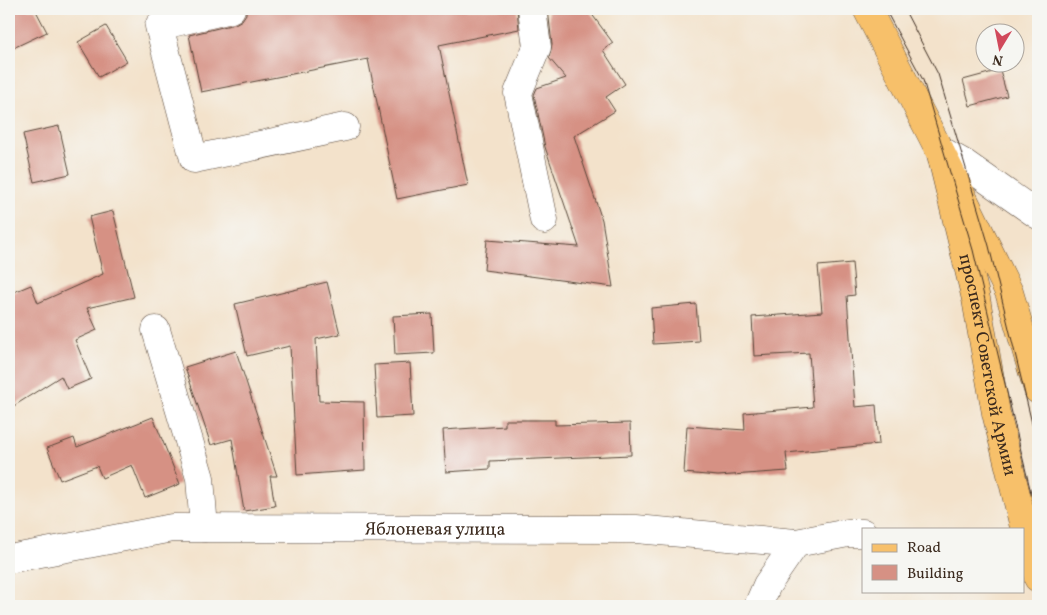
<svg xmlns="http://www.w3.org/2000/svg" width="1047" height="615" viewBox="0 0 1047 615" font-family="Vollkorn,serif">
  <rect width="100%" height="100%" fill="#f6f6f2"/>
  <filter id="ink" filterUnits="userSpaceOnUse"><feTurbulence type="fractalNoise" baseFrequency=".02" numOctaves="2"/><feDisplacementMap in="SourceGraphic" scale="10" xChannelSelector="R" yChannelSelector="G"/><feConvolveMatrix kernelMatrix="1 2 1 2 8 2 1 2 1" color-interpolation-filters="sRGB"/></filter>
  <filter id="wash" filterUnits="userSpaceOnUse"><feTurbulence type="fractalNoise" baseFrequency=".0096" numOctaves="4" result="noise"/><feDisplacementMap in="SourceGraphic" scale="20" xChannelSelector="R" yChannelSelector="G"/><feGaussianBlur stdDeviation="1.12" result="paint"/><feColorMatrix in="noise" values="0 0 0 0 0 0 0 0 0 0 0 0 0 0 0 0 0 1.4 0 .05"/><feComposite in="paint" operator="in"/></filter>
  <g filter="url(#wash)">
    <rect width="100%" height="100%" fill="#f3e2cb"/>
    <g id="blocks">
      <!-- building -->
      <path fill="#d69184" d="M9,9H35L47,32L9,50Z
        M246,9H517L519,29L439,45L468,185L397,199L368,59L201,92L189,35L235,24L242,20L246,14Z
        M548,9H588L613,43L603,50L625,84L606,97L615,111L574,136L602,220L613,287L484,270L487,240L579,247L545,147L534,95L537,88L566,78L549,58L552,45Z
        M106,26L127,61L99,77L78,42Z
        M1000,70L1007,96L970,106L963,80Z
        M59,126L70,174L34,182L23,134Z
        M113,211L134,297L87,308L97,330L75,340L91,379L67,389L61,376L9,409V294L31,285L38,303L103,274L89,217Z
        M852,263L855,295L847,296L855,407L876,405L879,444L786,453L788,471L718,476L684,473L687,426L745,430L744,413L813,407L809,353L754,356L752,317L822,312L818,266Z
        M327,282L340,334L316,339L319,401L364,402L365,470L297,475L290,346L247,356L235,304Z
        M696,304L699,341L653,344L651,308Z
        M432,314L434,353L395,355L393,316Z
        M236,351L277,476H270L275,506L244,511L232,439L211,445L185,367Z
        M410,363L413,416L377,418L374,365Z
        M153,417L180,484L145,498L132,465L102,478L97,466L60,480L47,448L74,438L77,447Z
        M505,420H555V425L630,423L631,455L490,461V469L446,472L443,430L505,426Z"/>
    </g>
  </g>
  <g filter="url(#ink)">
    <use href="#blocks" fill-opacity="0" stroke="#574638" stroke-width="1"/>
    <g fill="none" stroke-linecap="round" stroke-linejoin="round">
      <defs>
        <g id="minor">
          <path d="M231,9L159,26L194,159L345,127"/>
          <path d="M532,9L537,47L518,93L544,220"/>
          <path d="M940,150L965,164L1038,215"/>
          <path d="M156,330L200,478L204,528"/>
          <path id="s1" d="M9,559L172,528L636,529L796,543L848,533H863"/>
          <path d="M758,606L767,585L796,543"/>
        </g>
        <g id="major">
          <path d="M867,9L949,169L1009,292L1038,390"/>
          <path id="s2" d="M940,150L976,299L996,413L1025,531L1038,578"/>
        </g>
      </defs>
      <!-- minor casing -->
      <use href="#minor" stroke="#574638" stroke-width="29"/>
      <!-- major casing -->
      <use href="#major" stroke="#574638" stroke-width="29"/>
      <!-- minor -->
      <use href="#minor" stroke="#fff" stroke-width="28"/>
      <!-- major -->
      <use href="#major" stroke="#f7c06b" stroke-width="28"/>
      <!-- tram -->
      <path stroke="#3b2a1e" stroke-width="1" d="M885,9L923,80L949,169L973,250L1038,522
        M904,9L938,74L989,246L1038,448"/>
    </g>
  </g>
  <g text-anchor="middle" stroke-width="5" stroke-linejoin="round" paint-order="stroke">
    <!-- street labels -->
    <g font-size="18" fill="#3b2a1e" stroke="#f6f6f2">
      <text dy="6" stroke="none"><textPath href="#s2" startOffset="220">проспект Советской Армии</textPath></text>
      <text dy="6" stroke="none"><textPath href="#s1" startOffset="429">Яблоневая улица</textPath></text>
    </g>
  </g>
  <!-- margin -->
  <rect width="1047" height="615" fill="none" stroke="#f6f6f2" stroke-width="30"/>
  <!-- legend -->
  <rect x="862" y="528" width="162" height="65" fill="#f6f6f2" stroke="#aba49d"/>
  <rect x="872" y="544" width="25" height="8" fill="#f7c06b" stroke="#aba49d"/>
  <text x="907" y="552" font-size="15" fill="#3b2a1e">Road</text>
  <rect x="872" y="565" width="25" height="15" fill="#d69184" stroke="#aba49d"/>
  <text x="907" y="578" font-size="15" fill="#3b2a1e">Building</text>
  <!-- north arrow -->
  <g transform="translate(1000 48) rotate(190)"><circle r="24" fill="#f6f6f2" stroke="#aba49d"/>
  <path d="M0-4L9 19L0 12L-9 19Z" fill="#d1495b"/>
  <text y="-8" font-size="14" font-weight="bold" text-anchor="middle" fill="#3b2a1e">N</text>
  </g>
</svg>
